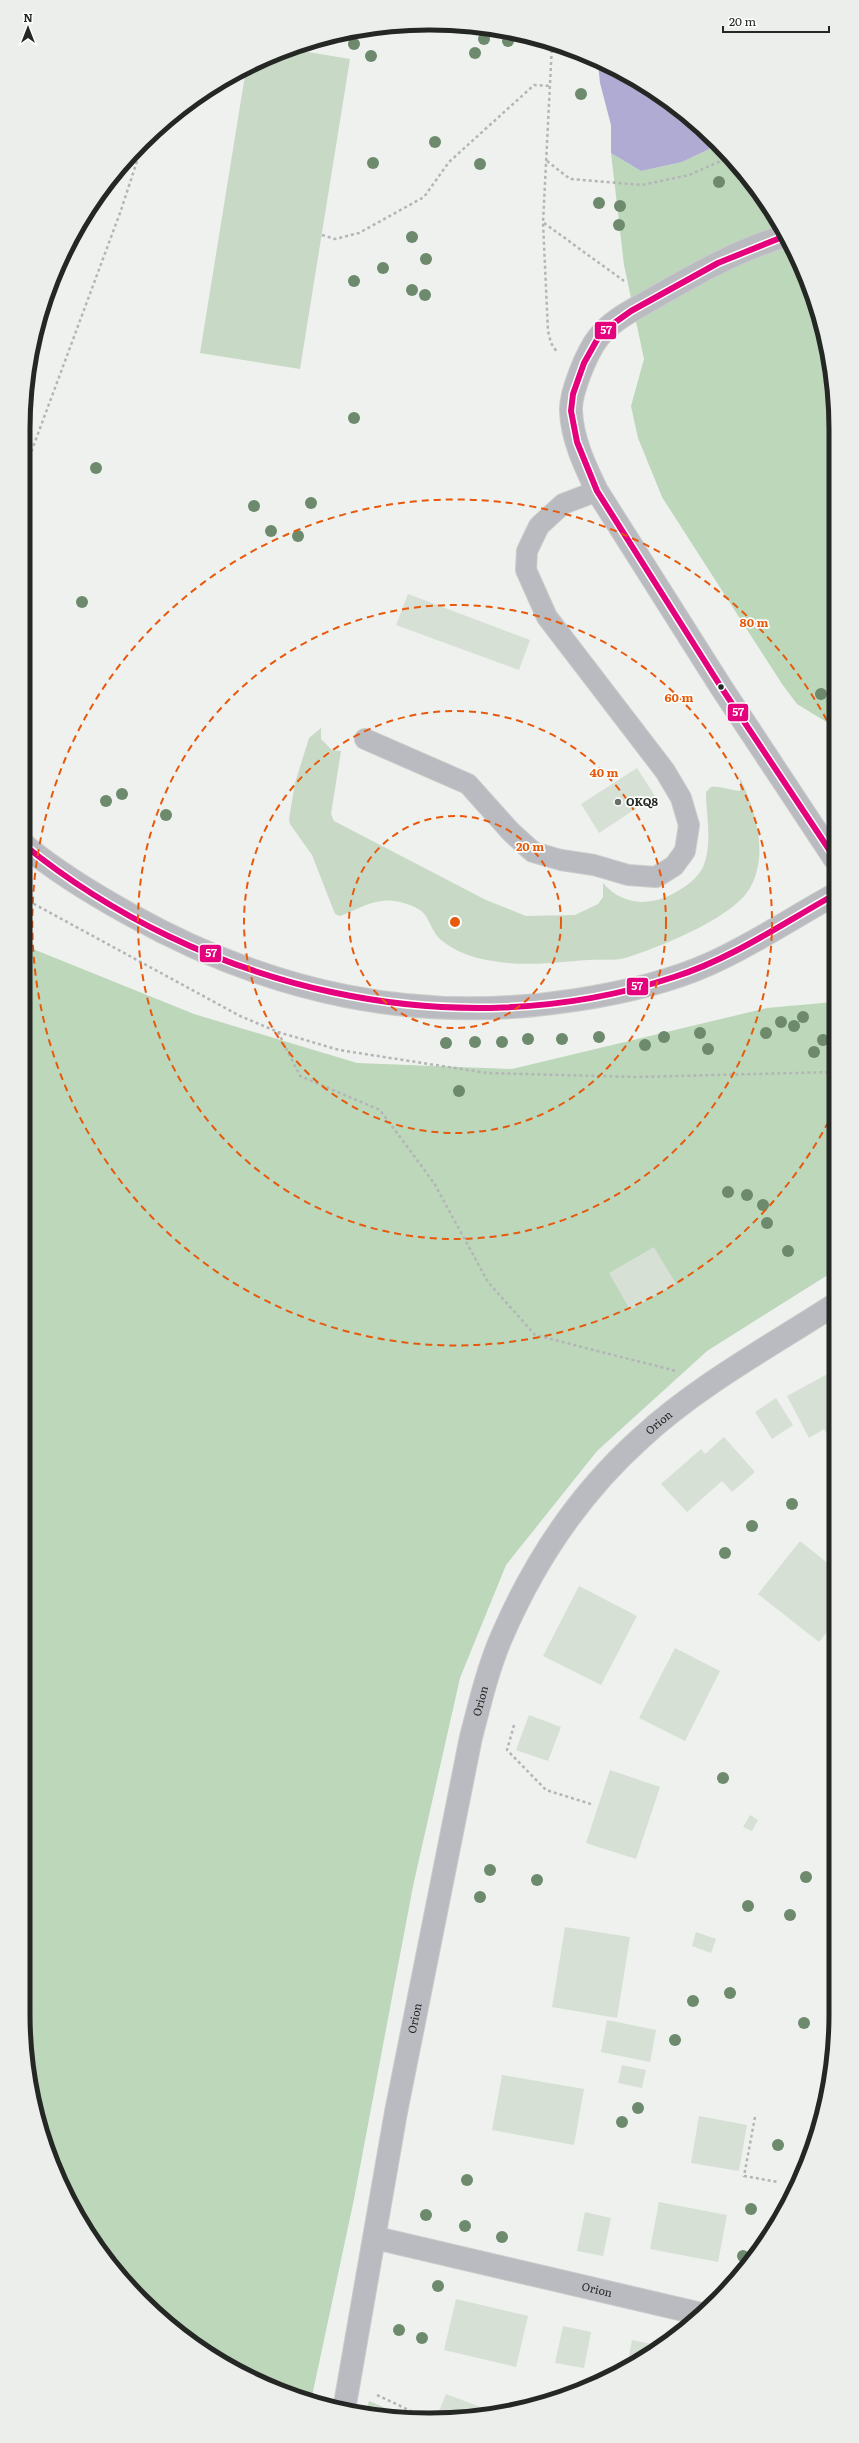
<svg xmlns="http://www.w3.org/2000/svg" width="859" height="2443" viewBox="0 0 859 2443" font-family="Literata,serif">
  <rect width="100%" height="100%" fill="#eef1ed"/>
  <!-- green -->
  <path fill="#c8dac6" d="M290,49L350,59L300,369L200,353L246,69Z
    M321,728V739L332,750L341,751L331,814L334,821L486,900L526,916L575,915L598,904L603,897V883C625,909 658,906 684,887C691,883 699,875 703,867C713,842 706,818 706,792L711,787C720,786 730,790 740,791V778C756,811 769,854 750,888C733,918 658,948 625,958C613,961 601,959 589,960C555,962 527,967 493,961C473,958 456,952 441,940C432,932 431,923 425,915C418,905 393,899 383,901C368,902 354,911 340,916L335,914L312,855L290,824L289,819L295,783L309,738Z
    M369,2401L402,2415L407,2418L366,2414Z"/>
  <!-- forest -->
  <path fill="#bcd7ba" d="M718,145L735,161L794,250L814,299L832,376L833,726L797,704L782,684L662,497L638,438L631,406L644,359L624,265L611,153L641,171L682,162Z
    M23,945L194,1014L357,1063L512,1069L767,1008L834,1002V1271L707,1351L597,1451L506,1565L460,1678L413,1886L354,2199L311,2401L250,2378L182,2336L124,2282L91,2239L54,2169L31,2093L23,2013Z"/>
  <!-- water -->
  <path fill="#b0abd2" d="M598,63L633,78L677,107L718,145L682,162L641,171L611,153V125L600,83Z"/>
  <!-- building -->
  <path fill="#d6e0d5" d="M408,594L530,640L519,670L396,625Z
    M637,768L655,796L599,833L581,804Z
    M654,1247L676,1284L630,1310L609,1273Z
    M835,1370V1449L824,1429L809,1438L787,1396Z
    M776,1398L793,1425L772,1439L755,1412Z
    M724,1437L755,1472L732,1492L722,1481L687,1512L661,1484L701,1449L705,1454Z
    M800,1541L835,1569V1622L819,1642L758,1594Z
    M579,1586L637,1616L601,1685L543,1656Z
    M675,1648L720,1671L685,1741L639,1718Z
    M529,1715L561,1727L548,1761L516,1750Z
    M610,1770L660,1787L636,1859L586,1843Z
    M750,1815L758,1820L752,1831L743,1827Z
    M565,1927L630,1937L617,2018L552,2007Z
    M696,1932L716,1939L711,1953L692,1946Z
    M607,2020L656,2030L650,2062L601,2052Z
    M622,2065L646,2070L642,2088L618,2083Z
    M502,2075L584,2089L574,2145L492,2130Z
    M699,2116L747,2125L739,2171L691,2163Z
    M659,2202L727,2215L718,2262L650,2249Z
    M585,2212L611,2218L603,2256L577,2251Z
    M456,2299L528,2316L516,2367L444,2350Z
    M563,2326L591,2332L584,2368L555,2363Z
    M632,2340L662,2346L627,2367Z
    M446,2394L486,2409L485,2414L456,2419L436,2418Z"/>
  <g fill="none" stroke-linecap="round" stroke-linejoin="round">
    <defs>
      <path id="service" d="M365,739L468,784L511,832L533,852L561,860L594,865L628,875L656,877L674,866L685,851L689,825L681,798L665,771L547,617L526,570L527,551L539,526L563,504L597,491"/>
      <g id="minor">
        <path d="M785,236C738,250 696,274 654,298C635,309 611,320 598,338C587,352 570,393 571,411C572,439 585,466 597,491L721,687L834,858"/>
        <path id="s1" d="M376,2238L701,2314"/>
        <path id="s2" d="M344,2410L396,2112L471,1737C480,1703 488,1668 502,1636C534,1562 580,1493 640,1439C697,1386 769,1347 834,1305"/>
      </g>
      <path id="tertiary" d="M23,844C55,871 93,894 129,914C270,993 416,1025 576,1000C621,993 666,983 707,965C751,946 792,918 834,895"/>
    </defs>
    <!-- service casing -->
    <use href="#service" stroke="#caccca" stroke-width="22"/>
    <!-- minor casing -->
    <use href="#minor" stroke="#caccca" stroke-width="24"/>
    <!-- tertiary casing -->
    <use href="#tertiary" stroke="#caccca" stroke-width="24"/>
    <!-- path -->
    <path stroke="#b4b5b7" stroke-width="2.5" stroke-dasharray="3 3" stroke-linecap="butt" d="M552,44L543,223L548,331L551,343L557,352
      M547,161L570,179L642,185L689,175L730,157
      M544,223L624,281
      M322,235L335,239L359,233L424,197L449,162L534,85L551,86
      M23,474L120,213L143,143
      M828,797L833,794
      M23,898L240,1016L278,1032L339,1050L487,1073L636,1077L834,1072
      M278,1032L300,1076L380,1110L434,1183L488,1282L535,1335L676,1371
      M514,1725L507,1750L546,1790L594,1805
      M755,2117L744,2176L778,2182
      M377,2395L411,2411L415,2418"/>
    <!-- service -->
    <use href="#service" stroke="#babac1" stroke-width="20"/>
    <!-- minor -->
    <use href="#minor" stroke="#babac1" stroke-width="22"/>
    <!-- tertiary -->
    <use href="#tertiary" stroke="#babac1" stroke-width="22"/>
    <defs>
      <path id="bus-1" d="M785,236L718,263L631,311L610,326L598,338L584,363L573,394L571,411L577,442L597,491L721,687L834,857
        M23,844C201,989 453,1050 674,977C731,959 782,924 834,895"/>
    </defs>
    <!-- bus-1 casing -->
    <use href="#bus-1" stroke="#fcfffb" stroke-width="9"/>
    <!-- bus-1 -->
    <use href="#bus-1" stroke="#e5007d" stroke-width="6"/>
  </g>
  <!-- trees -->
  <g fill="#6d8a6d">
    <circle cx="484" cy="39" r="6"/>
    <circle cx="508" cy="41" r="6"/>
    <circle cx="354" cy="44" r="6"/>
    <circle cx="475" cy="53" r="6"/>
    <circle cx="371" cy="56" r="6"/>
    <circle cx="581" cy="94" r="6"/>
    <circle cx="435" cy="142" r="6"/>
    <circle cx="373" cy="163" r="6"/>
    <circle cx="480" cy="164" r="6"/>
    <circle cx="719" cy="182" r="6"/>
    <circle cx="599" cy="203" r="6"/>
    <circle cx="620" cy="206" r="6"/>
    <circle cx="619" cy="225" r="6"/>
    <circle cx="412" cy="237" r="6"/>
    <circle cx="426" cy="259" r="6"/>
    <circle cx="383" cy="268" r="6"/>
    <circle cx="354" cy="281" r="6"/>
    <circle cx="412" cy="290" r="6"/>
    <circle cx="425" cy="295" r="6"/>
    <circle cx="354" cy="418" r="6"/>
    <circle cx="96" cy="468" r="6"/>
    <circle cx="311" cy="503" r="6"/>
    <circle cx="254" cy="506" r="6"/>
    <circle cx="271" cy="531" r="6"/>
    <circle cx="298" cy="536" r="6"/>
    <circle cx="82" cy="602" r="6"/>
    <circle cx="821" cy="694" r="6"/>
    <circle cx="122" cy="794" r="6"/>
    <circle cx="106" cy="801" r="6"/>
    <circle cx="166" cy="815" r="6"/>
    <circle cx="803" cy="1017" r="6"/>
    <circle cx="781" cy="1022" r="6"/>
    <circle cx="794" cy="1026" r="6"/>
    <circle cx="700" cy="1033" r="6"/>
    <circle cx="766" cy="1033" r="6"/>
    <circle cx="599" cy="1037" r="6"/>
    <circle cx="664" cy="1037" r="6"/>
    <circle cx="528" cy="1039" r="6"/>
    <circle cx="562" cy="1039" r="6"/>
    <circle cx="823" cy="1040" r="6"/>
    <circle cx="475" cy="1042" r="6"/>
    <circle cx="502" cy="1042" r="6"/>
    <circle cx="446" cy="1043" r="6"/>
    <circle cx="645" cy="1045" r="6"/>
    <circle cx="708" cy="1049" r="6"/>
    <circle cx="814" cy="1052" r="6"/>
    <circle cx="459" cy="1091" r="6"/>
    <circle cx="728" cy="1192" r="6"/>
    <circle cx="747" cy="1195" r="6"/>
    <circle cx="763" cy="1205" r="6"/>
    <circle cx="767" cy="1223" r="6"/>
    <circle cx="788" cy="1251" r="6"/>
    <circle cx="792" cy="1504" r="6"/>
    <circle cx="752" cy="1526" r="6"/>
    <circle cx="725" cy="1553" r="6"/>
    <circle cx="723" cy="1778" r="6"/>
    <circle cx="490" cy="1870" r="6"/>
    <circle cx="806" cy="1877" r="6"/>
    <circle cx="537" cy="1880" r="6"/>
    <circle cx="480" cy="1897" r="6"/>
    <circle cx="748" cy="1906" r="6"/>
    <circle cx="790" cy="1915" r="6"/>
    <circle cx="730" cy="1993" r="6"/>
    <circle cx="693" cy="2001" r="6"/>
    <circle cx="804" cy="2023" r="6"/>
    <circle cx="675" cy="2040" r="6"/>
    <circle cx="638" cy="2108" r="6"/>
    <circle cx="622" cy="2122" r="6"/>
    <circle cx="778" cy="2145" r="6"/>
    <circle cx="467" cy="2180" r="6"/>
    <circle cx="751" cy="2209" r="6"/>
    <circle cx="426" cy="2215" r="6"/>
    <circle cx="465" cy="2226" r="6"/>
    <circle cx="502" cy="2237" r="6"/>
    <circle cx="743" cy="2256" r="6"/>
    <circle cx="438" cy="2286" r="6"/>
    <circle cx="399" cy="2330" r="6"/>
    <circle cx="422" cy="2338" r="6"/>
  </g>
  <!-- distance rings -->
  <g fill="none" stroke="#e8590c" stroke-width="2" stroke-dasharray="7 5">
    <circle cx="455" cy="922" r="106"/>
    <circle cx="455" cy="922" r="211"/>
    <circle cx="455" cy="922" r="317"/>
    <path d="M834 1111A423 423 0 1 1 832 730"/>
  </g>
  <!-- markers -->
  <circle fill="#252725" stroke="#fcfffb" stroke-width="1.5" cx="721" cy="687" r="3.5"/>
  <circle fill="#6b6e6b" stroke="#fcfffb" stroke-width="1.5" cx="618" cy="802" r="4"/>
  <g text-anchor="middle" stroke-width="3.5" stroke-linejoin="round" paint-order="stroke">
    <!-- poi labels -->
    <g font-size="11" font-weight="bold" fill="#252725" stroke="#fcfffb" text-anchor="start">
      <text x="626" y="806">OKQ8</text>
    </g>
    <!-- street labels -->
    <g font-size="11" fill="#252725" stroke="#fcfffb">
      <text dy="4" stroke="none"><textPath href="#s2" startOffset="1058">Orion</textPath></text>
      <text dy="4" stroke="none"><textPath href="#s2" startOffset="722">Orion</textPath></text>
      <text dy="4" stroke="none"><textPath href="#s2" startOffset="398">Orion</textPath></text>
      <text dy="4" stroke="none"><textPath href="#s1" startOffset="227">Orion</textPath></text>
    </g>
  </g>
  <!-- crop -->
  <path d="M0 0H859V2443H0ZM429 30H430A399 399 0 0 1 829 429V2014A399 399 0 0 1 430 2413H429A399 399 0 0 1 30 2014V429A399 399 0 0 1 429 30Z" fill="#ebeeea" fill-rule="evenodd"/>
  <path fill="none" stroke="#252725" stroke-width="5" d="M429 30H430A399 399 0 0 1 829 429V2014A399 399 0 0 1 430 2413H429A399 399 0 0 1 30 2014V429A399 399 0 0 1 429 30Z"/>
  <circle cx="455" cy="922" r="6" fill="#e8590c" stroke="#fcfffb" stroke-width="2"/>
  <g font-size="12" text-anchor="middle" font-weight="bold" fill="#e8590c" stroke="#fcfffb" stroke-width="3.5" stroke-linejoin="round" paint-order="stroke">
    <text x="754" y="627">80 m</text>
    <text x="679" y="702">60 m</text>
    <text x="604" y="777">40 m</text>
    <text x="530" y="851">20 m</text>
  </g>
  <g stroke="#fcfffb" stroke-width="1.5">
    <rect x="594" y="321" width="23" height="19" rx="4" fill="#e5007d"/>
    <rect x="727" y="703" width="22" height="19" rx="4" fill="#e5007d"/>
    <rect x="199" y="944" width="23" height="19" rx="4" fill="#e5007d"/>
    <rect x="626" y="977" width="23" height="19" rx="4" fill="#e5007d"/>
  </g>
  <g font-size="11" text-anchor="middle" font-weight="bold" fill="#fff">
    <text x="606" y="334">57</text>
    <text x="738" y="716">57</text>
    <text x="211" y="957">57</text>
    <text x="637" y="990">57</text>
  </g>
  <!-- north arrow -->
  <g transform="translate(28 28)" stroke="#fcfffb" stroke-width="3" paint-order="stroke">
  <path d="M0-3L7 15L0 10L-7 15Z" fill="#252725"/>
  <text y="-6" font-size="11" font-weight="bold" text-anchor="middle" fill="#252725">N</text>
  </g>
  <!-- scale -->
  <path d="M723 26v6h106v-6" fill="none" stroke="#252725" stroke-width="2"/>
  <text x="729" y="26" font-size="12" fill="#252725" stroke="#fcfffb" stroke-width="3" paint-order="stroke">20 m</text>
</svg>
